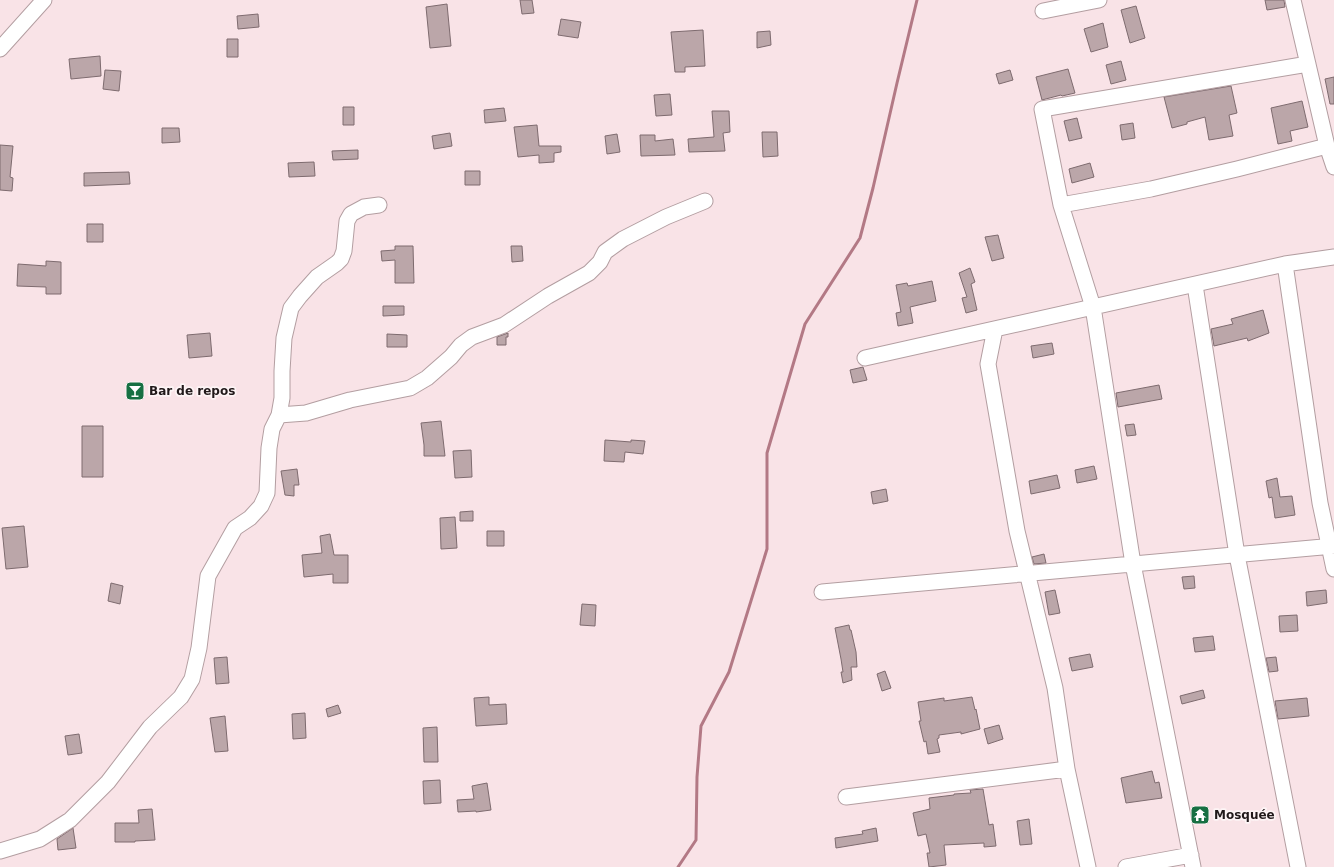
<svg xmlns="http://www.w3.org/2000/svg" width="1334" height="867" viewBox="0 0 1334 867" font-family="'DejaVu Sans',sans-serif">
  <rect width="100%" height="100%" fill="#f9e3e7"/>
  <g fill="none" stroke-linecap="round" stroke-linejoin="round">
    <!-- stream -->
    <path stroke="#b37985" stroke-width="3" d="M678,867L696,840L697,777L701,726L729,672L767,549V453L805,324L860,238L873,188L897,83L917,0"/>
  </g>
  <!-- building -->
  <path fill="#bba6a9" stroke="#7e6b6f" d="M520,0H532L534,13L522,14Z
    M1265,0H1284L1285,7L1267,10Z
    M447,4L451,46L430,48L426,7Z
    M1136,6L1145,38L1130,43L1121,10Z
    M258,14L259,27L238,29L237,16Z
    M561,19L581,22L578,38L558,35Z
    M1103,23L1108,47L1091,52L1084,29Z
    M703,30L705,66L685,67V72H675L671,32Z
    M770,31L771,45L757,48V32Z
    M227,39H238V57H227Z
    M100,56L101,76L71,79L69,59Z
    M1121,61L1126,80L1111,84L1106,65Z
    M1068,69L1075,93L1062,96L1061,95L1042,100L1036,77Z
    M105,70L121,71L119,91L103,89Z
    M1010,70L1013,80L999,84L996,74Z
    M1334,77V104H1330L1325,79Z
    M1231,86L1237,113L1229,115L1233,136L1209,140L1205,117L1187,122V124L1172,128L1164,97Z
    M670,94L672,115L656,116L654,95Z
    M1302,101L1308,127L1290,131L1292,141L1278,144L1271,108Z
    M343,107H354V125H343Z
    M504,108L506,121L485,123L484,110Z
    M712,111H729L730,132L723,133L725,151L689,152L688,139L714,137Z
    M1077,118L1082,138L1069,141L1064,121Z
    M1133,123L1135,138L1122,140L1120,125Z
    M537,125L539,146H561V152L554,153V162L539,163V155L518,157L514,127Z
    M162,128H179L180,142L162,143Z
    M762,132H777L778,156L763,157Z
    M450,133L452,146L434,149L432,136Z
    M617,134L620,152L607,154L605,136Z
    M640,135H655V141L673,139L675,155L641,156Z
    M0,145L13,146L10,177L13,178L12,191L0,190Z
    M358,150V159L333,160L332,151Z
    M314,162L315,176L289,177L288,163Z
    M1090,163L1094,177L1072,183L1069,169Z
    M465,171H480V185H465Z
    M129,172L130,184L84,186V173Z
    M87,224H103V242H87Z
    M998,235L1004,258L992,261L985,237Z
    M395,246H413L414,283H395V260L382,261L381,251L395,250Z
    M511,246H522L523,261L512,262Z
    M46,261L61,262V294H46V287L17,286L18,264L46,266Z
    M970,268L975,282L971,284L977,310L966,313L962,298L967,297L959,273Z
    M932,281L936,301L910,307L913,323L898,326L896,313L901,312L896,285L907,283L908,286Z
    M383,306H404V315L383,316Z
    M1263,310L1269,333L1248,341L1247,338L1214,346L1211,329L1233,324L1231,319Z
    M210,333L212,356L189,358L187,335Z
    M508,333V337H506V345H497V337Z
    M387,334L407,335V347H387Z
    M1052,343L1054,354L1033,358L1031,346Z
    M863,367L867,380L853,383L850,370Z
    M1159,385L1162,399L1118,407L1116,393Z
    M441,421L445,456H424V445L421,423Z
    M1134,424L1136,435L1127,436L1125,425Z
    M82,426H103V477H82Z
    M605,440L631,442V440L645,441L643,454L625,452L624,462L604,461Z
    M471,450L472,477L455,478L453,451Z
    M1094,466L1097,479L1077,483L1075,470Z
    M297,469L299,485H294V496L285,495L281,471Z
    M1057,475L1060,488L1031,494L1029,481Z
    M1277,478L1280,497L1292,496L1295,515L1275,518L1272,497L1269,498L1266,481Z
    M886,489L888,501L873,504L871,492Z
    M473,511V521H460V512Z
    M455,517L457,548L441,549L440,518Z
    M24,526L28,567L6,569L2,528Z
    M487,531H504V546H487Z
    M330,534L334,555H348V583H333V574L304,577L302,555L322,553L320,536Z
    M1044,554L1046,563L1034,564L1032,557Z
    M1194,576L1195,588L1184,589L1182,577Z
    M111,583L123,586L120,604L108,601Z
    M1055,590L1060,613L1049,615L1045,592Z
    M1326,590L1327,603L1307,606L1306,592Z
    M582,604L596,605L595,626L580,625Z
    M1297,615L1298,631L1280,632L1279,616Z
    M849,625L850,630H851L856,652L857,667H851L852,680L843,683L841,672H843L841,659L835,628Z
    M1213,636L1215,650L1195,652L1193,638Z
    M1090,654L1093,667L1072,671L1069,658Z
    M227,657L229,683L216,684L214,658Z
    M1276,657L1278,671L1269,672L1266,658Z
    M885,671L891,688L882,691L877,674Z
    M1203,690L1205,698L1182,704L1180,696Z
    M489,697V705L506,704L507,724L476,726L474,698Z
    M972,697L975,710L976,709L980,729L961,734V732L939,735V738L937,739L940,752L928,754L926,741L924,742L919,721H921L918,702L944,698V701Z
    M1307,698L1309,716L1278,719L1275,701Z
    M338,705L341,713L328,717L326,709Z
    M305,713L306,738L293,739L292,714Z
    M225,716L228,751L215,752L210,718Z
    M999,725L1003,739L988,744L984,729Z
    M437,727L438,762H424L423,728Z
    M79,734L82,753L68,755L65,736Z
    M1152,771L1155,783L1159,782L1162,798L1126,803L1121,778Z
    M440,780L441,803L424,804L423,781Z
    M487,783L491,810L476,812V811L458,812L457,800L474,799L472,786Z
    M983,789L989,825L993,824L996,846L984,847V843L944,845L946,865L929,867L927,853H930L926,834L918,836L913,813L930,809L929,798L954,795V794L971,793L970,790Z
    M152,809L155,840L135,841V842H115V823H139L138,810Z
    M1029,819L1032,844L1020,845L1017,821Z
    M73,828L76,848L58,850L57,839Z
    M876,828L878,841L836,848L835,838L863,834L862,831Z"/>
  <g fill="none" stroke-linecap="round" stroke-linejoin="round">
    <defs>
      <path id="minor" d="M1293,0L1327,146L1334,167
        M1043,11L1099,0
        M0,49L44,0
        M1061,205L1151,189L1237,169L1327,146
        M1285,264L1320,503L1334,569
        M1195,285L1237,555L1298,867
        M995,329L988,364L1017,531L1055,688L1067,769L1088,867
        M865,358L1285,264L1334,257
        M279,415L306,413L350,400L410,388L427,378L451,357L461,345L472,337L504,325L548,296L589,273L600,262L605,252L623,239L666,217L705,201
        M822,592L1334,546
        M846,797L1067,769
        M0,851L40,839L70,820L108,782L150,727L181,697L192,679L199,648L208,576L235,528L250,518L261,506L267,493L269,448L272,429L279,415L282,398V371L284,338L291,308L300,296L317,277L337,263L341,259L344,251L347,221L351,214L364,207L379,205
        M1126,867L1191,855
        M1193,867L1133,564L1093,307L1061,205L1042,109L1308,64"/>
    </defs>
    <!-- minor casing -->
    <use href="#minor" stroke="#b39ea1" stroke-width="17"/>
    <!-- minor -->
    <use href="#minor" stroke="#fff" stroke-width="15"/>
  </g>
  <!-- icons -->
  <defs>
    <symbol id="bar-square" viewBox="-11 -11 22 22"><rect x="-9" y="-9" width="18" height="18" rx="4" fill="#177043" stroke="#fdf4f5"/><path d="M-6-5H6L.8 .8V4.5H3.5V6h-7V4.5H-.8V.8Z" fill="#fff"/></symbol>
    <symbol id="temple-square" viewBox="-11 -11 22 22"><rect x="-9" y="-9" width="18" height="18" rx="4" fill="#177043" stroke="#fdf4f5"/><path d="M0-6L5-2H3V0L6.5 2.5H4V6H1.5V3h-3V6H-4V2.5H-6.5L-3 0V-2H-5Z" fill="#fff"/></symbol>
  </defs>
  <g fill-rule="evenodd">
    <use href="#bar-square" x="124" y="380" width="22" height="22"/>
    <use href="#temple-square" x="1189" y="804" width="22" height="22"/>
  </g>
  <g text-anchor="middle" stroke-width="3.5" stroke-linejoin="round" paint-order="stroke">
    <!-- poi labels -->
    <g font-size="12" font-weight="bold" fill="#21191a" stroke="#fdf4f5" text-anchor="start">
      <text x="149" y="395">Bar de repos</text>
      <text x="1214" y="819">Mosquée</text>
    </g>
  </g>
</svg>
